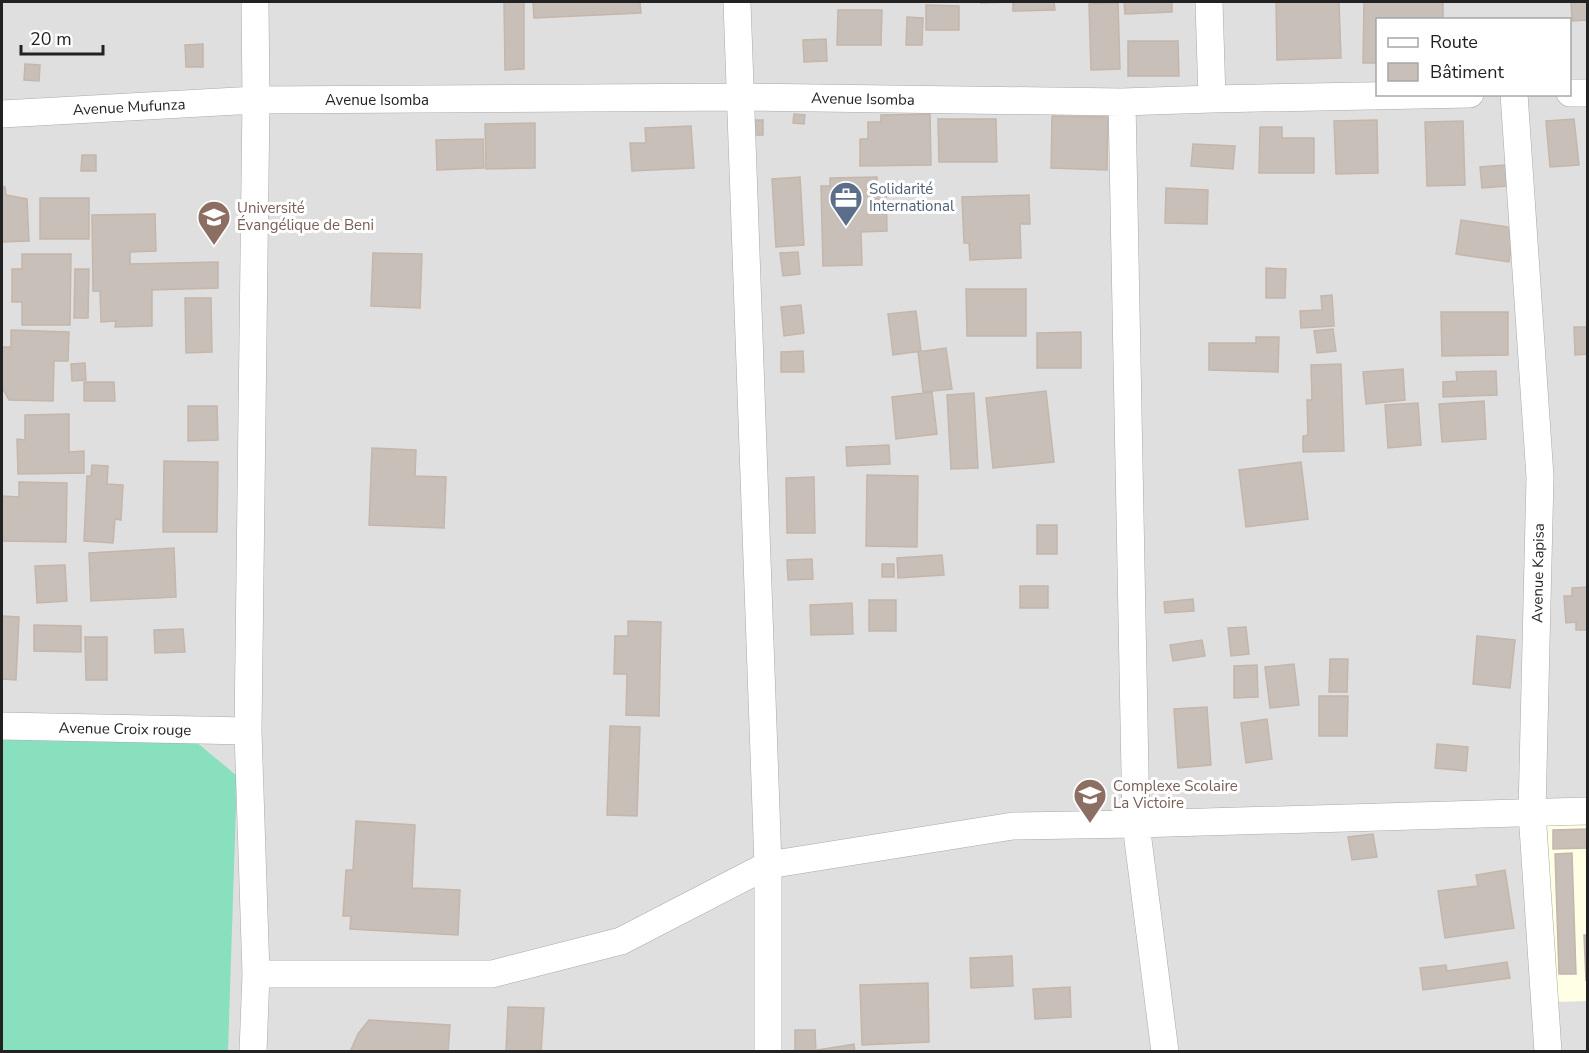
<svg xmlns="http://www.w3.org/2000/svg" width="1589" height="1053" viewBox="0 0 1589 1053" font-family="'Nunito Sans',sans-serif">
  <rect width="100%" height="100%" fill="#f2efe9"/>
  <!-- residential -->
  <path fill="#e0dfdf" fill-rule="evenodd" d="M2,2H1587V1051H2ZM1378,20H1570V94H1378Z"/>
  <!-- education -->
  <path fill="#ffffe5" d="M1587,824V1001L1556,1002L1547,825Z"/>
  <!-- pitch -->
  <path fill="#88e0be" d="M2,736L195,741L237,776L228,1051L2,1052Z"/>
  <!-- building -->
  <path fill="#c7bfb8" stroke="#c4b6ab" stroke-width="1.5" d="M504,2H524V69L505,70Z
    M533,2H640L641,13L534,18Z
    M981,2H1054L1055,10L1013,11V2L981,3Z
    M1124,2H1172V12L1125,14Z
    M1276,2H1339L1341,58L1277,60Z
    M1364,2H1443V20H1378V63H1363Z
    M1571,2H1588V20L1572,21Z
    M1118,3L1120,69L1091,70L1089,4Z
    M926,5L959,6V30H926Z
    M838,10H882L881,45H837Z
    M907,17L923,18L922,45H906Z
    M826,39L827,61L804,62L803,40Z
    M1128,41H1178L1179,76H1128Z
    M203,44V67H186L185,45Z
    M25,64L40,65L39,81L24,80Z
    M794,114L805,115L804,124L793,123Z
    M930,114L931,165L860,166V139H868V122H881V115Z
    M1052,116L1108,117L1107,170L1051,168Z
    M938,119H996L997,162H939Z
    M1574,119L1579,165L1550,167L1546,121Z
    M749,120H763V135H749Z
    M1377,120L1378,173L1336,174L1334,121Z
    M1463,121L1465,185L1427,186L1425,122Z
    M535,123V168L486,169L485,124Z
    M691,126L694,168L632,171L630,143H646L645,128Z
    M1260,127H1282V138H1314V173H1259Z
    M483,139L484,168L437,170L436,140Z
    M1193,144L1235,146L1233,169L1191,166Z
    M82,155H96V171H81Z
    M1505,165L1507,186L1482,188L1480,167Z
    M800,177L804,245L776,247L772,179Z
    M877,177V184H886L887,231L861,232L862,265L823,266L821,186H830V178Z
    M2,186L5,187L6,195L27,199L29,241L2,242Z
    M1166,188L1208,190L1207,224L1165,223Z
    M1029,195L1030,224H1020L1021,258L970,260L969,243H964L962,197Z
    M40,198H89V239H40Z
    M155,214L156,251L130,252V264L218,262V288L152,290V326L115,327L116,321L101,322L100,291H93L92,215Z
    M1461,220L1514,228L1509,262L1456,254Z
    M798,252L800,274L783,276L780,253Z
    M373,253L422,254L420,308L371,306Z
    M22,254H71L70,325H22V302H12V269H22Z
    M1266,268L1286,269L1285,298H1266Z
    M75,269H89L88,318H74Z
    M966,289H1026V336H967Z
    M1332,295L1334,326L1301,328L1300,311L1322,310L1321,296Z
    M185,298H211L212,352L186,353Z
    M801,305L804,333L784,336L781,307Z
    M916,311L921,351L893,355L888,314Z
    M1441,312H1508V355L1442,356Z
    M1574,327H1588V354L1575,355Z
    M1333,329L1336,351L1317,353L1314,331Z
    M11,330L69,332L68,361H54L53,401L9,400L2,387V347H11Z
    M1081,332V368H1037V333Z
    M1256,337H1279L1278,372L1209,370V343H1256Z
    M946,348L952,389L923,392L918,352Z
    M803,351L804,372H781V352Z
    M85,363L86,380L72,381L71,364Z
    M1341,364L1344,451L1303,452V436L1308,435L1307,400H1312L1311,365Z
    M1403,369L1405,400L1366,404L1363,372Z
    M1496,371L1497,395L1443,397V382L1457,381L1456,372Z
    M84,382H114L115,401H84Z
    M1046,391L1054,462L993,468L986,398Z
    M932,392L937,434L896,439L892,397Z
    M974,393L978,468L951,469L947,395Z
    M1484,401L1486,439L1442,442L1439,404Z
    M1418,403L1421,445L1388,448L1385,405Z
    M188,406H217L218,440L188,441Z
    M69,414V452L84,451V473L18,474L17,439L25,440V415Z
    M889,445L890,464L847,466L846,447Z
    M372,448L416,450L415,476L446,477L444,528L369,525Z
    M164,461L218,462L217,532H163Z
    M1301,462L1308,519L1246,527L1239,470Z
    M92,465L108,466L107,484L123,485L121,520L115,519L113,543L84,541L87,476H91Z
    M867,475L918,476L917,547L866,546Z
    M814,477L815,533H787L786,478Z
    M19,482L67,483L66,542L2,541V496L19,497Z
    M1037,525H1057V554H1037Z
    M174,548L176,597L91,601L89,553Z
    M942,555L944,575L898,578L897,558Z
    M812,559L813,579L788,580L787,560Z
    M882,564H894V577H882Z
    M65,565L67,601L37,603L35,566Z
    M1020,586H1048V608H1020Z
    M1588,587V630H1576V622L1566,623L1564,596H1572V588Z
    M1193,599L1194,611L1165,613L1164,602Z
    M869,600H896V631H869Z
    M852,603L853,634L811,635L810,605Z
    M2,616L19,617L16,680L2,679Z
    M628,621L661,622L659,716L626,715L627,674H614L615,636H628Z
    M34,625L81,626V652L34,651Z
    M1246,627L1249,654L1231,656L1228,628Z
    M183,629L185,652L155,653L154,630Z
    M1477,636L1515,640L1510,688L1473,684Z
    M85,637H107V680H86Z
    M1202,640L1205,656L1173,661L1170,645Z
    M1330,659H1348L1347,692H1329Z
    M1294,664L1299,705L1270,708L1265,667Z
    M1257,665L1258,697L1234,698V666Z
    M1319,696H1348L1347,736H1319Z
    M1207,707L1211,765L1178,768L1174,709Z
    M1267,719L1272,759L1246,763L1241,723Z
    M610,726L640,727L637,816L607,815Z
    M1437,744L1468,747L1466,771L1435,768Z
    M356,821L415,825L412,888L460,890L458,935L350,929L351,916H343L346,870H353Z
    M1588,829V848L1553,849V830Z
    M1373,834L1377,857L1352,860L1348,837Z
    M1572,853L1576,974H1559L1555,854Z
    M1505,870L1514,928L1445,938L1438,891L1478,886L1476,875Z
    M1584,935H1588V979L1586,980Z
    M1012,956L1013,986L971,988L970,958Z
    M1507,962L1510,978L1423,990L1420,968L1446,965L1447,971Z
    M928,983L929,1042L862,1045L860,985Z
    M1070,987L1071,1017L1035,1019L1033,989Z
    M508,1007L544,1008L541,1052H506Z
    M369,1020L450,1025L448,1052H350L358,1034Z
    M795,1030H815L816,1052H795Z
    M854,1044L855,1052H818V1050Z"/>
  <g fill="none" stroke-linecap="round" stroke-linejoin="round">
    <defs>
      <path id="street" d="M737,2L768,865V1052
        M1209,2L1212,99
        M1570,93H1588
        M1514,94L1540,477L1532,812L1548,1052
        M1122,102L1136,824L1165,1052
        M2,114L256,100L741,97L1122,102L1212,99L1470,94
        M2,726L248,731
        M256,974H492L621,941L768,865L1013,826L1136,824L1588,811
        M253,1052L256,974L248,731L256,100L255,2"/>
    </defs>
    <!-- street casing -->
    <use href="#street" stroke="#a9a9a9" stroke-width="28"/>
    <!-- street -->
    <use href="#street" stroke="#fff" stroke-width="27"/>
  </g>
  <!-- icons -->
  <defs>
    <symbol id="office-pin" viewBox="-11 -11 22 30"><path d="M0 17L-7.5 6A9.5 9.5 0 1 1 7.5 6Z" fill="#5c6f8a" stroke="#fff"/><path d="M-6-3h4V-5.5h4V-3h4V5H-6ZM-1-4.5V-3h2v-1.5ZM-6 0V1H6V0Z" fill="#fff"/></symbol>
    <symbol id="university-pin" viewBox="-11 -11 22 30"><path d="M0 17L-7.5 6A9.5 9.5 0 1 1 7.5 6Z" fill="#8d6e63" stroke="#fff"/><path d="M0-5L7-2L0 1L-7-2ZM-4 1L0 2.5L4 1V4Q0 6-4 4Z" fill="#fff"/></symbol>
    <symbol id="school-pin" viewBox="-11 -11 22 30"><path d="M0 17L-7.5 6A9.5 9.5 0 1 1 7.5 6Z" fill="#8d6e63" stroke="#fff"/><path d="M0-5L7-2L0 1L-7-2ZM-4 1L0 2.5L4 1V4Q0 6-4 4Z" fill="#fff"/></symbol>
  </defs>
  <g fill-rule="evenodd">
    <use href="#office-pin" x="827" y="179" width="38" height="52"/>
    <use href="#university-pin" x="195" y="198" width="38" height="52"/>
    <use href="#school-pin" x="1071" y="776" width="38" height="52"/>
  </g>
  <g text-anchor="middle" stroke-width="6" stroke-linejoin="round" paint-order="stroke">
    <!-- street labels -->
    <g font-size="15" fill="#222" stroke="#fff">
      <text transform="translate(863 99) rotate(1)" y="5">Avenue Isomba</text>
      <text x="377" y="105">Avenue Isomba</text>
      <text transform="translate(129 107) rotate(-3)" y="5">Avenue Mufunza</text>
      <text transform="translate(1538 573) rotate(-89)" y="5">Avenue Kapisa</text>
      <text transform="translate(125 729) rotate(1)" y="5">Avenue Croix rouge</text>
    </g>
    <!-- service labels -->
    <g font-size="15" fill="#4e5e75" stroke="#fff" text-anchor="start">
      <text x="869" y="194">Solidarité<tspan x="869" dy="17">International</tspan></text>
    </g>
    <!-- education labels -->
    <g font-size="15" fill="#785e54" stroke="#fff" text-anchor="start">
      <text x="237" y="213">Université<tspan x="237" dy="17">Évangélique de Beni</tspan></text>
      <text x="1113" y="791">Complexe Scolaire<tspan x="1113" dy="17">La Victoire</tspan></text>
    </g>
  </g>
  <!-- border -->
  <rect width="1589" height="1053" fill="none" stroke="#222222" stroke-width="6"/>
  <!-- legend -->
  <rect x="1376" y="18" width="195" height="78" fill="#ffffff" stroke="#a7a7a7" stroke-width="1.5"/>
  <rect x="1388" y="38" width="30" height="9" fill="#ffffff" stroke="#a7a7a7" stroke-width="1.5"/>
  <text x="1430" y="48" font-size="18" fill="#222222">Route</text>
  <rect x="1388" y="63" width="30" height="18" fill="#c7bfb8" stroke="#a7a7a7" stroke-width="1.5"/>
  <text x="1430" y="78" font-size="18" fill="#222222">Bâtiment</text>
  <!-- scale -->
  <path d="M21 45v9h82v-9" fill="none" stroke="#222222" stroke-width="3"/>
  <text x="30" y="45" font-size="18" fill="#222222" stroke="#ffffff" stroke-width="4.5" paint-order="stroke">20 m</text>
</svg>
